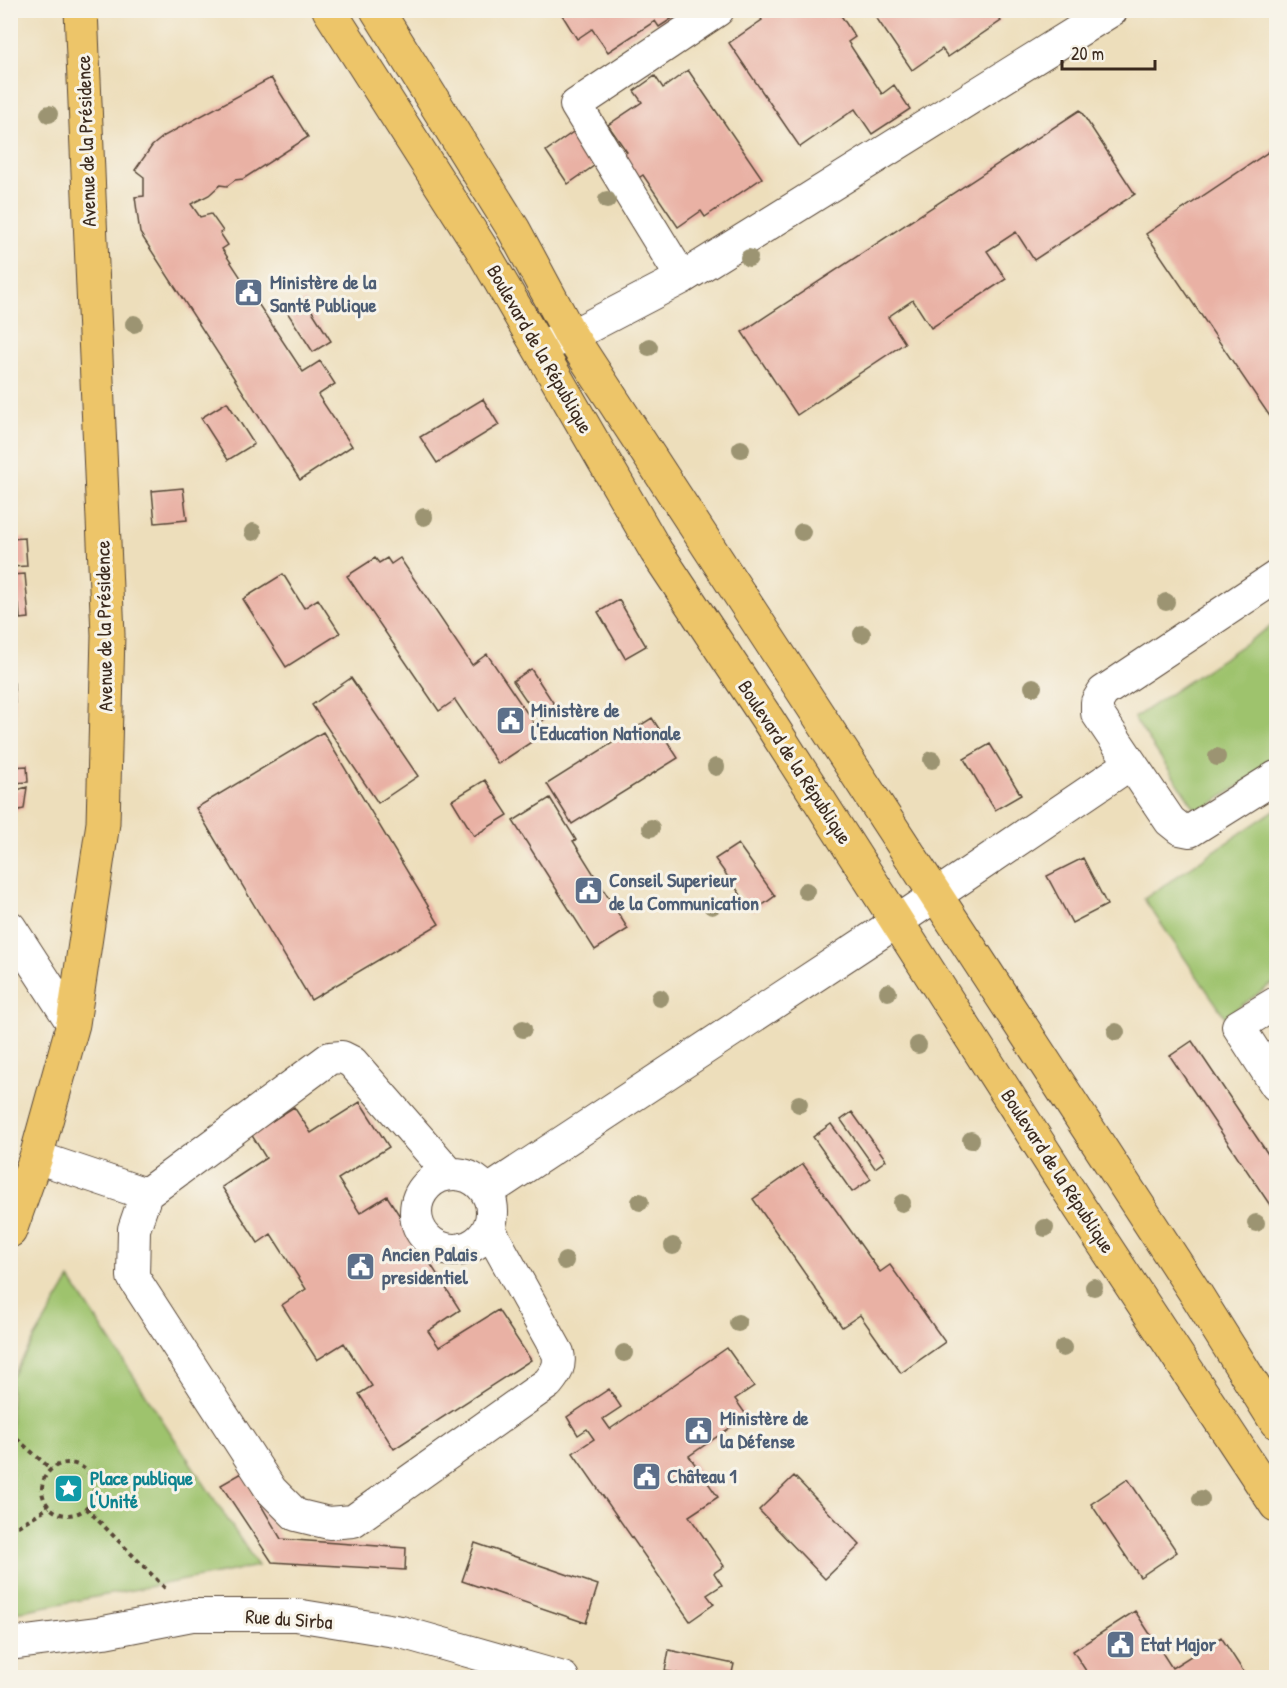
<svg xmlns="http://www.w3.org/2000/svg" width="1287" height="1688" viewBox="0 0 1287 1688" font-family="'Patrick Hand',sans-serif">
  <rect width="100%" height="100%" fill="#f7f3e8"/>
  <filter id="ink" filterUnits="userSpaceOnUse"><feTurbulence type="fractalNoise" baseFrequency=".0167" numOctaves="2"/><feDisplacementMap in="SourceGraphic" scale="12" xChannelSelector="R" yChannelSelector="G"/><feConvolveMatrix kernelMatrix="1 2 1 2 8 2 1 2 1" color-interpolation-filters="sRGB"/></filter>
  <filter id="wash" filterUnits="userSpaceOnUse"><feTurbulence type="fractalNoise" baseFrequency=".008" numOctaves="4" result="noise"/><feDisplacementMap in="SourceGraphic" scale="24" xChannelSelector="R" yChannelSelector="G"/><feGaussianBlur stdDeviation="1.35" result="paint"/><feColorMatrix in="noise" values="0 0 0 0 0 0 0 0 0 0 0 0 0 0 0 0 0 1.4 0 .05"/><feComposite in="paint" operator="in"/></filter>
  <g filter="url(#wash)">
    <rect width="100%" height="100%" fill="#eddebb"/>
    <!-- green -->
    <path fill="#9ec36d" stroke="#6c7646" stroke-width="1.5" d="M1276,623V761L1198,813L1134,718Z
      M1276,809V981L1225,1017L1144,899Z
      M70,1279L258,1566L11,1613V1378Z"/>
    <g id="blocks">
      <!-- building -->
      <path fill="#e9b1a4" d="M559,10H685L659,27L655,21L608,52L592,29L577,39Z
        M756,10H834L837,15L840,14L855,37L848,42L882,94L894,85L910,109L872,134L855,109L800,147L729,43L762,20Z
        M871,10H993L1001,21L948,57L942,49L912,70Z
        M688,70L762,178L705,217L701,211L678,227L643,175L634,181L618,158L627,152L608,125L642,102L634,91L655,76L663,88Z
        M271,78L308,137L243,179L235,180L227,186L220,185L209,195L191,204L200,217L211,214L223,231L220,233L228,245L222,249L303,372L320,361L335,384L318,395L352,446L300,480L140,233L135,197L144,196V177L135,170L152,146L164,136Z
        M1080,110L1135,194L1034,260L1016,232L987,251L1006,279L931,328L913,300L888,317L905,343L797,415L742,332Z
        M579,128L601,161L568,184L546,151Z
        M1276,147V414L1271,418L1146,234Z
        M305,300L331,341L313,352L287,312Z
        M483,399L499,425L437,463L420,437Z
        M227,402L254,444L228,460L201,418Z
        M183,488L187,520L155,523L152,491Z
        M25,538L27,566L10,567V539Z
        M375,558L379,563L387,558L391,564L400,558L472,665L487,654L542,735L498,764L455,700L439,711L347,576Z
        M25,574L29,618L20,619L19,604H10V575Z
        M283,574L304,608L318,599L340,633L286,667L243,599Z
        M619,600L646,646L625,658L598,612Z
        M531,669L558,710L541,722L513,681Z
        M351,678L418,776L378,803L312,705Z
        M10,683H14L16,737H10Z
        M652,718L678,758L572,824L547,784Z
        M323,732L439,924L311,1000L196,808Z
        M990,744L1021,795L995,810L964,759Z
        M27,766L28,782L13,783L12,767Z
        M485,780L508,815L474,836L452,800Z
        M27,787L24,809L10,812V792Z
        M550,798L576,840L573,841L628,929L595,950L513,821Z
        M738,844L775,896L753,912L715,859Z
        M1083,858L1107,905L1072,923L1047,876Z
        M1192,1041L1276,1166V1214L1170,1056Z
        M360,1102L389,1147L338,1179L360,1213L387,1196L460,1310L428,1331L439,1347L498,1310L531,1360L394,1449L359,1394L372,1386L344,1343L317,1360L282,1305L306,1289L271,1234L258,1243L222,1187L266,1158L251,1134L294,1107L311,1133Z
        M852,1112L886,1160L875,1168L841,1120Z
        M831,1124L871,1179L852,1192L813,1137Z
        M803,1164L880,1272L890,1265L945,1342L901,1373L860,1315L842,1327L753,1199Z
        M727,1348L754,1386L735,1399L747,1416L689,1456L718,1497L689,1516L724,1566L714,1573L722,1585L707,1595L714,1604L690,1621L573,1453L594,1439L587,1429L578,1435L567,1417L609,1389L621,1407L603,1419L610,1429Z
        M242,1473L281,1539L406,1548L405,1570L272,1562L221,1485Z
        M794,1476L860,1545L825,1579L759,1510Z
        M1128,1479L1177,1552L1140,1577L1091,1504Z
        M475,1543L598,1585L586,1623L462,1581Z
        M1135,1611L1172,1668L1221,1637L1247,1677H1090L1073,1651Z
        M669,1650L734,1664L731,1677H695L665,1671Z"/>
    </g>
  </g>
  <g filter="url(#ink)">
    <use href="#blocks" fill-opacity="0" stroke="#564536" stroke-width="1.5"/>
    <g fill="none" stroke-linecap="round" stroke-linejoin="round">
      <defs>
        <path id="minor" d="M682,278L576,105L718,10
          M546,344L571,336L682,278L1112,10
          M1276,577L1103,692L1097,702V713L1170,821L1180,829L1190,831L1276,777
          M10,927L73,1024
          M1276,1003L1238,1026L1276,1085
          M36,1157L146,1194
          M449,1173L352,1062L342,1057L330,1058L146,1194L134,1229L133,1277L271,1490L296,1515L329,1523L353,1521L548,1383C556,1373 561,1366 558,1353L489,1229
          M416 1212a38 38 0 1 1 76 0a38 38 0 1 1-76 0Z
          M487,1192L898,921L1130,764
          M10,1644L104,1632L192,1615H296L401,1632L563,1678"/>
        <path id="major" d="M329,10L481,248L656,551L768,720L1080,1208L1276,1505
          M377,10L514,230L571,336L1196,1294L1276,1422
          M10,1231L36,1157L73,1024L103,823L108,635L81,10"/>
      </defs>
      <!-- minor casing -->
      <use href="#minor" stroke="#564536" stroke-width="34"/>
      <!-- major casing -->
      <use href="#major" stroke="#564536" stroke-width="35"/>
      <!-- path -->
      <path stroke="#564536" stroke-width="4" stroke-dasharray="4.5 4.5" stroke-linecap="butt" d="M10,1433L51,1469
        M42 1489a26 26 0 1 1 52 0a26 26 0 1 1-52 0Z
        M86,1508L166,1589
        M10,1531L49,1507"/>
      <!-- minor -->
      <use href="#minor" stroke="#fff" stroke-width="32"/>
      <!-- major -->
      <use href="#major" stroke="#edc569" stroke-width="33"/>
    </g>
    <!-- trees -->
    <g fill="#9c9472">
      <circle cx="49" cy="114" r="9"/>
      <circle cx="607" cy="200" r="9"/>
      <circle cx="749" cy="258" r="9"/>
      <circle cx="134" cy="324" r="9"/>
      <circle cx="649" cy="347" r="9"/>
      <circle cx="741" cy="449" r="9"/>
      <circle cx="424" cy="517" r="9"/>
      <circle cx="253" cy="532" r="9"/>
      <circle cx="802" cy="532" r="9"/>
      <circle cx="1166" cy="602" r="9"/>
      <circle cx="862" cy="634" r="9"/>
      <circle cx="1033" cy="687" r="9"/>
      <circle cx="1217" cy="757" r="9"/>
      <circle cx="932" cy="760" r="9"/>
      <circle cx="716" cy="767" r="9"/>
      <circle cx="651" cy="828" r="9"/>
      <circle cx="806" cy="891" r="9"/>
      <circle cx="712" cy="906" r="9"/>
      <circle cx="888" cy="992" r="9"/>
      <circle cx="660" cy="998" r="9"/>
      <circle cx="523" cy="1029" r="9"/>
      <circle cx="1116" cy="1032" r="9"/>
      <circle cx="918" cy="1045" r="9"/>
      <circle cx="799" cy="1104" r="9"/>
      <circle cx="971" cy="1140" r="9"/>
      <circle cx="640" cy="1202" r="9"/>
      <circle cx="902" cy="1203" r="9"/>
      <circle cx="1256" cy="1223" r="9"/>
      <circle cx="1045" cy="1228" r="9"/>
      <circle cx="673" cy="1246" r="9"/>
      <circle cx="565" cy="1261" r="9"/>
      <circle cx="1094" cy="1287" r="9"/>
      <circle cx="738" cy="1323" r="9"/>
      <circle cx="1063" cy="1348" r="9"/>
      <circle cx="624" cy="1353" r="9"/>
      <circle cx="1201" cy="1499" r="9"/>
    </g>
  </g>
  <!-- icons -->
  <defs>
    <symbol id="civic-square" viewBox="-11 -11 22 22"><rect x="-9" y="-9" width="18" height="18" rx="4" fill="#5c6f8a" stroke="#f7f3e8"/><path d="M-.6-6.5H3V-4.5H.6V-3L4-1V1h2V6H-6V1h2V-1L-.6-3ZM-1.2 2.5V6h2.4V2.5Z" fill="#fff"/></symbol>
    <symbol id="sight-square" viewBox="-11 -11 22 22"><rect x="-9" y="-9" width="18" height="18" rx="4" fill="#0f9aa8" stroke="#f7f3e8"/><path d="M0-6L1.8-2.2L6-1.7L2.9 1.2L3.7 5.4L0 3.3L-3.7 5.4L-2.9 1.2L-6-1.7L-1.8-2.2Z" fill="#fff"/></symbol>
  </defs>
  <g fill-rule="evenodd">
    <use href="#civic-square" x="232" y="276" width="33" height="33"/>
    <use href="#civic-square" x="494" y="704" width="33" height="33"/>
    <use href="#civic-square" x="572" y="874" width="33" height="33"/>
    <use href="#civic-square" x="344" y="1250" width="33" height="33"/>
    <use href="#civic-square" x="682" y="1414" width="33" height="33"/>
    <use href="#civic-square" x="630" y="1460" width="33" height="33"/>
    <use href="#sight-square" x="52" y="1472" width="33" height="33"/>
    <use href="#civic-square" x="1104" y="1628" width="33" height="33"/>
  </g>
  <g text-anchor="middle" stroke-width="6" stroke-linejoin="round" paint-order="stroke">
    <!-- street labels -->
    <g font-size="20" fill="#3b2a1e" stroke="#f7f3e8">
      <text transform="translate(86 141) rotate(-92)" y="7">Avenue de la Présidence</text>
      <text transform="translate(540 349) rotate(60)" y="7">Boulevard de la République</text>
      <text transform="translate(104 626) rotate(-91)" y="7">Avenue de la Présidence</text>
      <text transform="translate(795 762) rotate(57)" y="7">Boulevard de la République</text>
      <text transform="translate(1058 1171) rotate(57)" y="7">Boulevard de la République</text>
      <text transform="translate(289 1619) rotate(4)" y="7">Rue du Sirba</text>
    </g>
    <!-- service labels -->
    <g font-size="20" font-weight="bold" fill="#4e5e75" stroke="#f7f3e8" text-anchor="start">
      <text x="270" y="289">Ministère de la<tspan x="270" dy="23">Santé Publique</tspan></text>
      <text x="531" y="717">Ministère de<tspan x="531" dy="23">l'Education Nationale</tspan></text>
      <text x="609" y="887">Conseil Superieur<tspan x="609" dy="23">de la Communication</tspan></text>
      <text x="382" y="1261">Ancien Palais<tspan x="382" dy="23">presidentiel</tspan></text>
      <text x="720" y="1425">Ministère de<tspan x="720" dy="23">la Défense</tspan></text>
      <text x="667" y="1483">Château 1</text>
      <text x="1141" y="1651">Etat Major</text>
    </g>
    <!-- culture labels -->
    <g font-size="20" font-weight="bold" fill="#0d838f" stroke="#f7f3e8" text-anchor="start">
      <text x="90" y="1485">Place publique<tspan x="90" dy="23">l'Unité</tspan></text>
    </g>
  </g>
  <!-- margin -->
  <rect width="1287" height="1688" fill="none" stroke="#f7f3e8" stroke-width="36"/>
  <!-- scale -->
  <path d="M1062 60v9h93v-9" fill="none" stroke="#3b2a1e" stroke-width="3"/>
  <text x="1071" y="60" font-size="18" fill="#3b2a1e" stroke="#f7f3e8" stroke-width="4.5" paint-order="stroke">20 m</text>
</svg>
